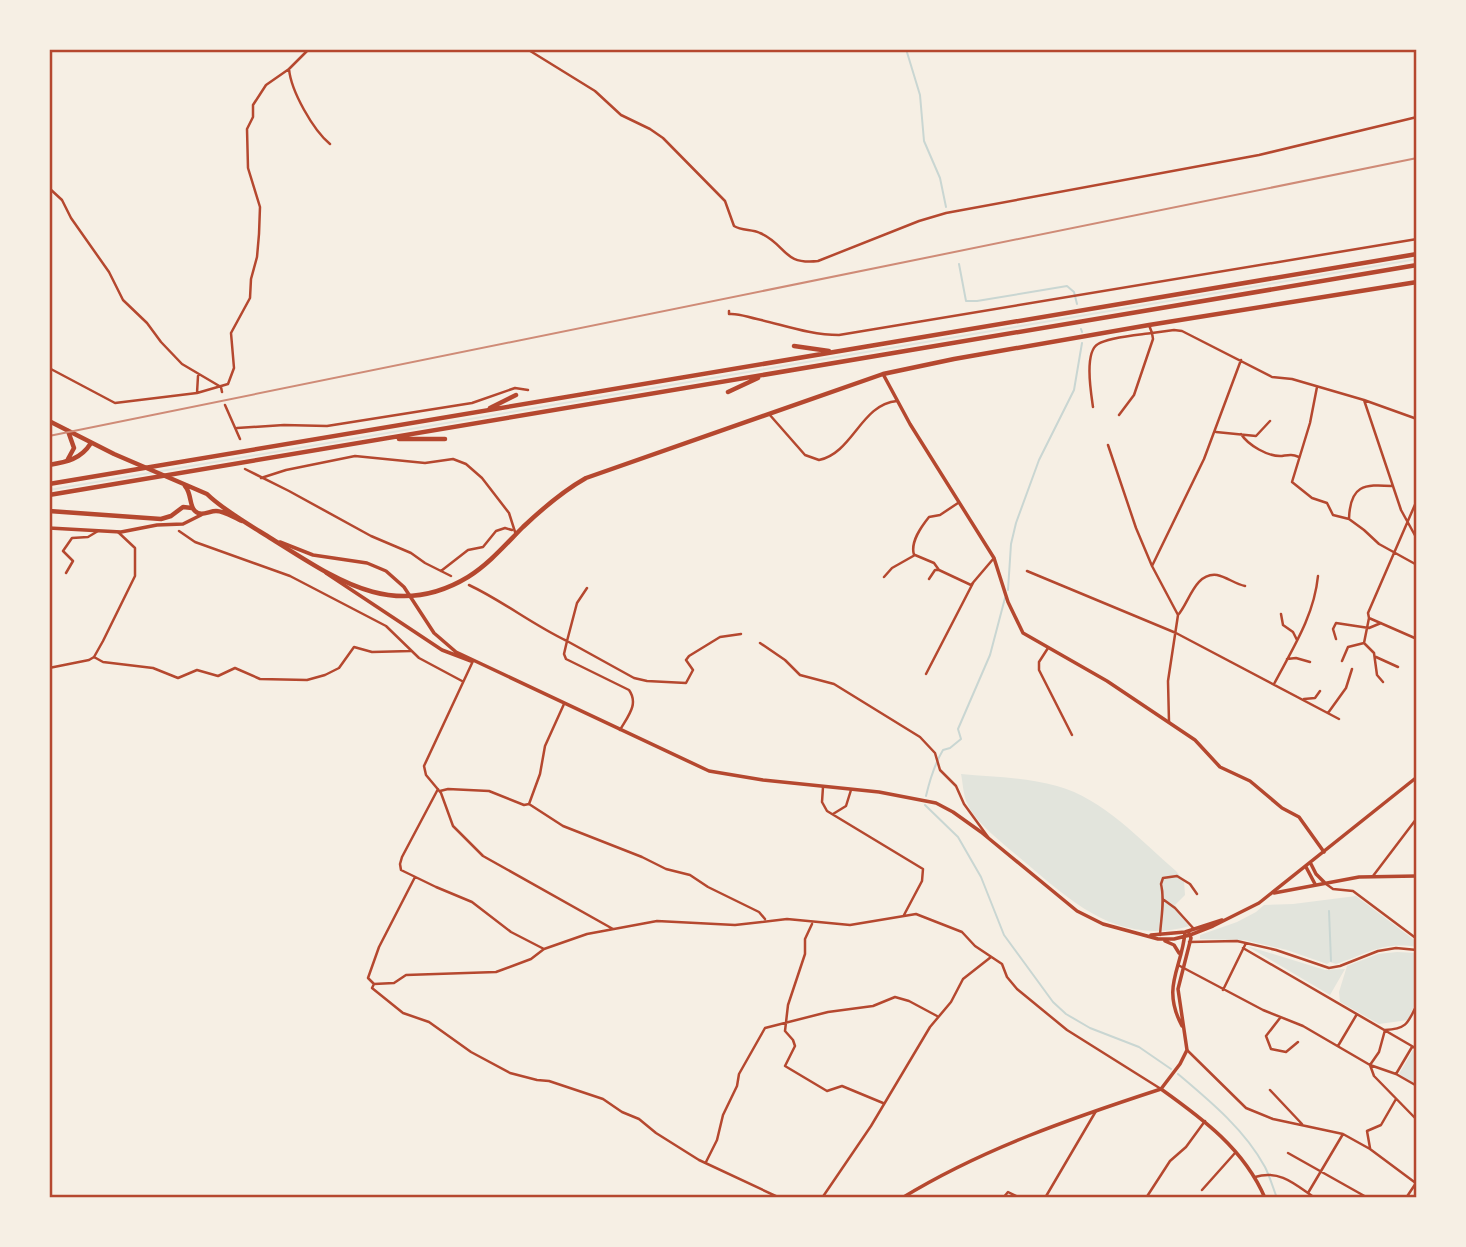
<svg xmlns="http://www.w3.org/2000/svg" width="1466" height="1247" viewBox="0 0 1466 1247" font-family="'Roboto Condensed',sans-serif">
  <rect width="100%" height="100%" fill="#f6efe4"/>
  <!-- green -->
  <path fill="#e2e4dc" d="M1417,258V260L49,491V489Z
    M961,774C993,777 1026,777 1057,786C1104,799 1140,840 1176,871L1184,881L1185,895L1175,905L1190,926C1117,946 1072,902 1020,858C1005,845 976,823 968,805C963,796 963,783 961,774Z
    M1356,896L1417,942V947C1382,941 1367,954 1336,964L1330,962L1327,964L1287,950L1244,940L1200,939V935L1237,922L1256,912L1264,905L1293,904Z
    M1247,946L1325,970L1345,969L1330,995Z
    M1397,952L1417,953V1000L1408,1020L1379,1024L1340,1002L1339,992L1347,966L1378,954Z
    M1413,1050L1417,1052V1085L1399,1074Z"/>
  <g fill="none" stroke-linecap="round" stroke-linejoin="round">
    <!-- stream -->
    <path stroke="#c9d6d2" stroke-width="2" d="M906,49L920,95L924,141L940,178L946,207
      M959,264L966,301H977L1067,286L1074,292L1077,304
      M1081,329L1082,332
      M1008,590L1011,544L1016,523L1039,460L1074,390L1082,343
      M926,796C930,779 934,765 943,750L950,748L961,739L958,729L990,655L1005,598
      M925,805L958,837L981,877L1004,935L1053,1002L1066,1014L1090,1028L1139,1047L1171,1069
      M1329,911L1331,961
      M1178,1074C1210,1101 1245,1130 1265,1167C1270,1177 1273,1188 1277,1198"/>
    <!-- minor -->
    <path stroke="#b5482f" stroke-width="2.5" d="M527,49L595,91L621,115L650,129L663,138L725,201L734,226C742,231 752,229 760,233C787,245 782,265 818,261L919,221L946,213L1259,155L1417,117
      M289,69C291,91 313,130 330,144
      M49,188L62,200L71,218L109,272L123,300L147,323L161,342L182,364L221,387L222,392
      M729,311V314C739,313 747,317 757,319C784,325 810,335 839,335L1417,239
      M1149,325L1152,333L1174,330L1182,331L1272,377L1292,379L1364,400L1401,510L1417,539
      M49,368L115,403L197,393L228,384L234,368L231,333L250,298L251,279L257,257L259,234L260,207L248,168L247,129L253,117V105L266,85L289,69L309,49
      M1317,387L1310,423L1292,482L1312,498L1327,503L1333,515L1349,519
      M197,393L198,376
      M1364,400L1417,419
      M225,405L240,439
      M1093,407C1091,393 1084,352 1098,344C1109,337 1138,335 1152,333L1153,339L1134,395L1119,415
      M769,414L805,455L819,460C853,453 861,404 897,401
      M237,428L284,425L327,426L472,403L515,388L528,390
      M1216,432L1256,436L1270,421
      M1241,434C1248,445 1268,457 1282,456C1289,455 1291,454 1299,457
      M1108,445L1136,528L1152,566
      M245,469L289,491L371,536L411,553L425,563L451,576
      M261,478L286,470L355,456L425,463L453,459L466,464L482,478L509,513L516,535
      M1392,486C1364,484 1350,485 1349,519L1364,530L1379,544L1417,565
      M1417,500L1368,613L1369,618L1417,639
      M179,531L195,542L290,576L386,626L419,658L462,681
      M914,555C910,542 921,527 929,517L940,515L958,503
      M441,571L468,550L483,547L496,531L505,528L512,530
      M1027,571L1176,633L1339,719
      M66,573L73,561L63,551L72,538L88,537L98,531
      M884,577L892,568L915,555L934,563L939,570
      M929,579L935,570H939L971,585L994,558
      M469,585C503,601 533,625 567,641L564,654L566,659L629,690C639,704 628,716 620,730
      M587,588L577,603L567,641L634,678L647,681L686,683L693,670L686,660L689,656L720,637L741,634
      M1281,614L1283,625L1293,632L1297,640
      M1178,615C1189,603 1195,572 1217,575C1227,577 1235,584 1245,586
      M1369,618L1364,643L1374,653L1377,675L1383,682
      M1336,639L1333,629L1336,623L1369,628L1381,623
      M760,643L785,660L800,675L834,684L920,737L935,753L940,770L956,786L964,804L988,837
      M1048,648L1039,662V670L1072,735
      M94,657L103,662L153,668L178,678L197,670L218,676L235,668L260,679L307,680L325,675L339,668L354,647L372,652L411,651
      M1376,657L1398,667
      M1287,659L1296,658L1310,662
      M473,661L424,766L426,775L441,793L453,826L483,856L613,929
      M1342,661L1348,647L1364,643
      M49,668L89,660L94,657L103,641L135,576V548L118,532
      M926,674L973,583
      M1274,684C1293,648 1314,616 1318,576
      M1304,699L1315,698L1320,691
      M1328,713L1346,688L1352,669
      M1169,722L1168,681L1178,615L1152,566L1204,459L1241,360
      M823,787L822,802L827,811L923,869L922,881L904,915
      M438,789L402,857L400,864L401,870L436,887L472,902L511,932L544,949
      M440,791L448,789L489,791L524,805L529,804L540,774L545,746L564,704
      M529,804L563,826L642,857L666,869L690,875L708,887L759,912L765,919
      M833,814L846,806L851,790
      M1373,876L1417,818
      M415,877L379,947L368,978L374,984L394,983L406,975L496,972L531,959L544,949L587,934L657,921L735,925L787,919L850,925L916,914L962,932L975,946L1002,964L1007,977L1017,989L1067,1030L1161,1089
      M1326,884L1333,889L1353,891L1417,939
      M1164,900L1175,908L1194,929
      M812,924L805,939V954L788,1005L785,1031L793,1040L795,1046L785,1066L827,1091L842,1086L883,1103
      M1160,935C1161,918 1165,900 1161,884L1163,878L1177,876L1190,884L1197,894
      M1189,942L1237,941L1276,950L1329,968L1340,966L1378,951L1396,948L1417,950
      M1243,948L1417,1049
      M1178,965L1263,1010L1303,1026L1370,1065L1374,1076L1417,1120
      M374,984L372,988L403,1013L429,1022L471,1052L510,1073L537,1080L549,1081L603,1099L622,1112L639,1119L656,1133L699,1160L780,1198
      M1223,990L1246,943
      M1417,1004C1408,1023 1407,1029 1385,1030L1379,1052L1370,1065L1396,1074L1417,1086
      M1280,1018L1266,1036L1271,1049L1286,1052L1298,1042
      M1338,1046L1357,1014
      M1187,1050L1246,1108L1273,1119L1343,1134L1370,1149L1417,1184
      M1396,1074L1412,1047
      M1270,1090L1302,1124
      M1370,1148L1367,1131L1381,1125L1396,1099
      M1288,1153L1368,1198
      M706,1162L717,1140L723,1115L737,1086L739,1074L765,1028L828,1012L873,1006L895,997L909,1001L937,1016
      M1255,1177C1280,1169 1296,1185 1315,1198
      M1202,1190L1235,1153
      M1308,1193L1343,1134
      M822,1198L871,1126L930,1027L951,1002L963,979L991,957
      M1003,1198L1008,1192L1020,1198
      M1045,1198L1096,1111
      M1146,1198L1170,1161L1186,1147L1205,1121
      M1406,1198L1416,1183"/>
    <!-- tertiary -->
    <path stroke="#b5482f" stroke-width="3.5" d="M883,374L910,424L994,558L1008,602L1023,633L1107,681L1195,740L1220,767L1250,781L1282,808L1299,817L1324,852
      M49,528L121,532L157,525L183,524L201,515
      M1274,893L1359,877L1417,876
      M902,1198C982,1149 1072,1118 1161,1089"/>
    <!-- secondary -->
    <path stroke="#b5482f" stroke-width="3.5" d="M280,542L313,555L367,563L386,571L404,587L434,633L456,652L709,771L763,780L879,792L936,803L953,812L981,832L1077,911L1103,924L1158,939H1174L1190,935L1213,926L1259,903L1417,777
      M326,573L442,650L471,661
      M1311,864L1316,874L1324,882
      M1306,867L1315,884
      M1188,931L1191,938L1178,989L1187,1050L1180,1064L1161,1089C1203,1119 1244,1149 1265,1198
      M1151,935L1185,932L1222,920
      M1165,941L1174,945L1179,953
      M1182,1026C1161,986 1182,969 1185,932"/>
    <!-- primary -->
    <path stroke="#b5482f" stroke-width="4.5" d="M49,421L114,454L207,494C223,510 253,527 272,539C336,579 394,622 468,577C489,564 506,544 523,527C542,509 563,491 586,478L883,374L954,359L1149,325L1417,282
      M185,486C192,494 189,506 195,511C201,517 209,511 216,511C225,511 234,518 242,521"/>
    <!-- motorway -->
    <path stroke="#b5482f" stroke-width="4.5" d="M794,346L829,351
      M728,392L758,378
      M490,408L516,395
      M68,431L74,448L68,459
      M399,439H445
      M49,465C67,462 81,459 91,443
      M49,484L1417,254
      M49,495L1417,265
      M49,511L161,519L171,516L183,507L192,508"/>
    <!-- rail -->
    <path stroke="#cf8b77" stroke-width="2" d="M49,436L1417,158"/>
  </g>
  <!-- border -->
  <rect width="1466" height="1247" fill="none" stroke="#f6efe4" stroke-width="102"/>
  <rect x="51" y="51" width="1364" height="1145" fill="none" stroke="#b5482f" stroke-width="2.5"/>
</svg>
